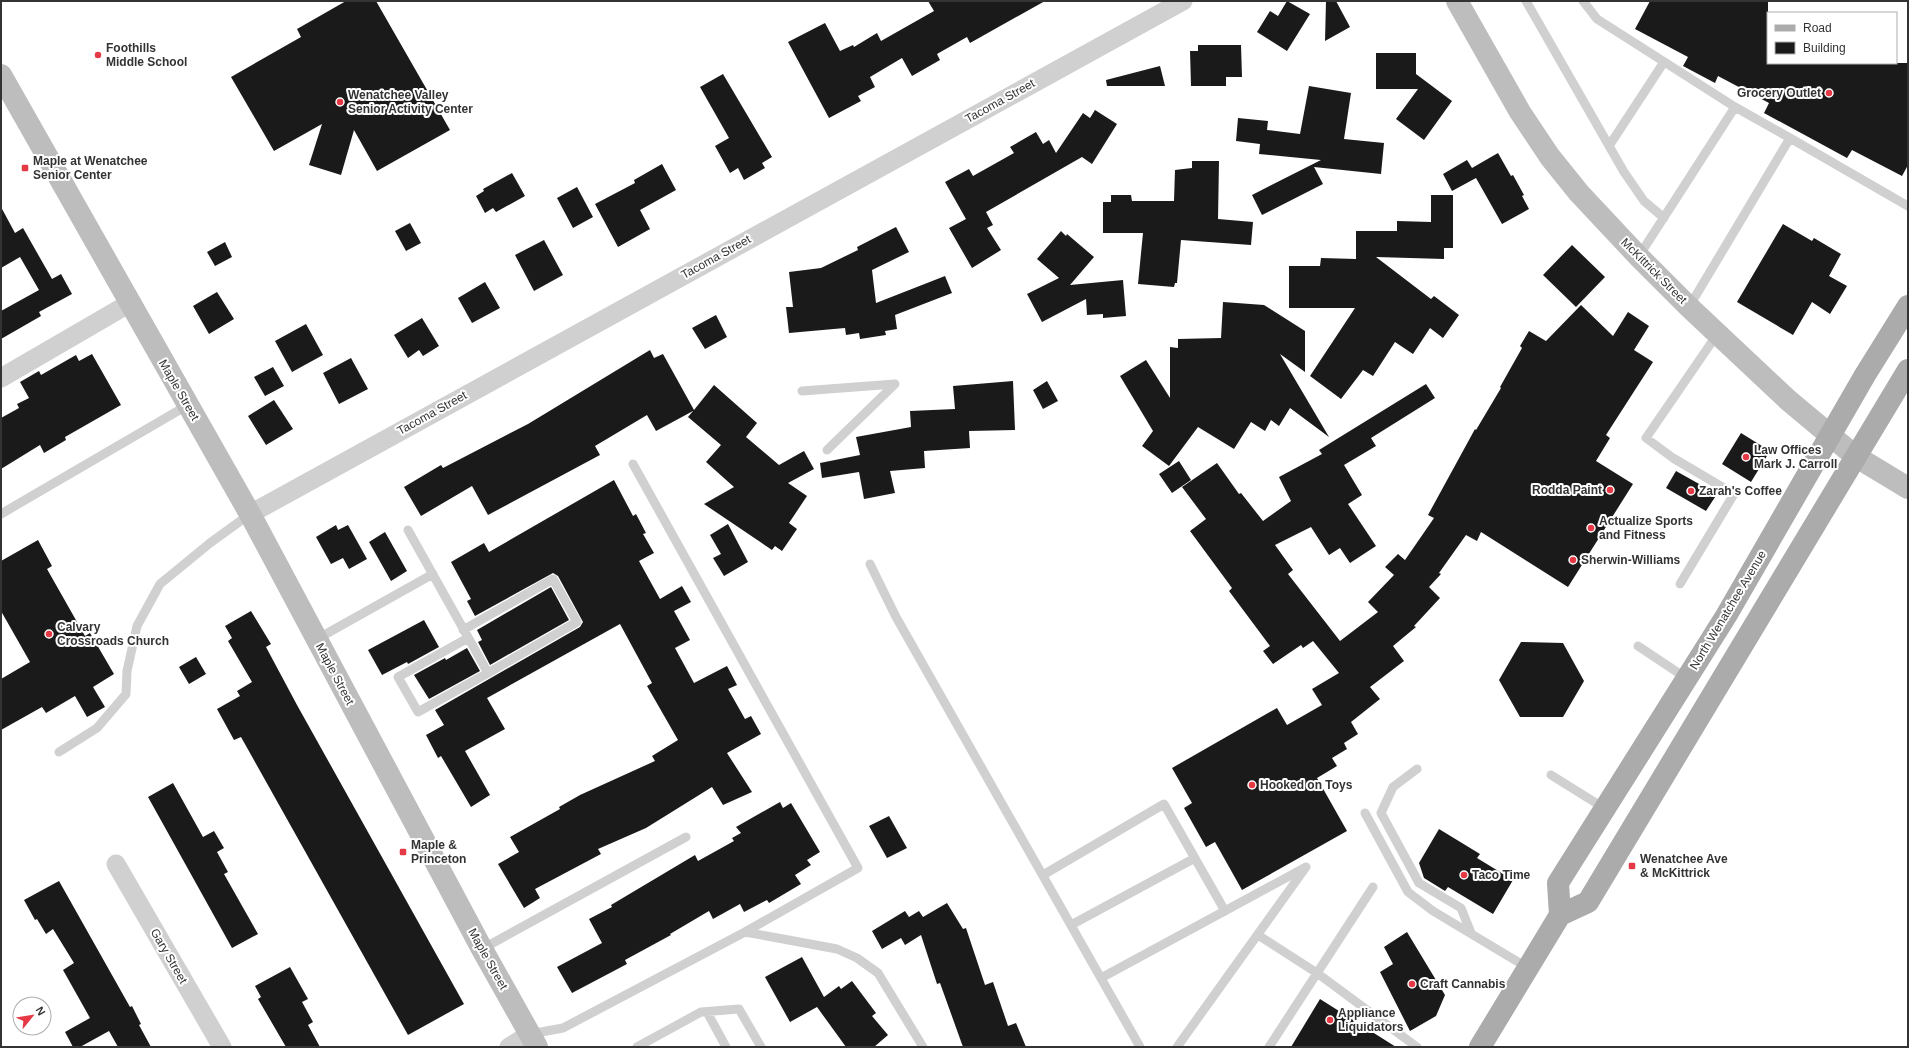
<svg xmlns="http://www.w3.org/2000/svg" width="1909" height="1048" viewBox="0 0 1909 1048" font-family="Arial,sans-serif">
  <rect width="100%" height="100%" fill="#fff"/>
  <!-- building -->
  <path fill="#1a1a1a" d="M346,1H376L450,130L377,171L354,130L341,175L309,165L322,124L274,151L231,77L301,37L297,29Z
    M928,1H1045L970,43L967,37L937,54L940,60L912,76L902,58L870,77L875,87L858,96L861,101L829,118L788,42L825,23L840,51L853,45L854,47L877,33L881,41L934,11Z
    M1287,1L1310,14L1287,51L1257,32L1270,11L1278,16Z
    M1326,1H1336L1350,27L1325,41Z
    M1650,1H1768V63H1908V165L1902,176L1852,150L1847,158L1764,113L1769,103L1718,76L1715,83L1683,66L1688,57L1635,29Z
    M1198,45H1241L1242,77H1226V86H1191L1190,51H1198Z
    M1376,53H1416V74L1452,101L1424,140L1396,119L1418,89H1376Z
    M1160,66L1165,86H1107L1106,80Z
    M723,74L772,157L762,163L765,168L744,180L738,168L730,173L715,146L729,138L700,87Z
    M1309,86L1351,93L1344,139L1384,143L1381,174L1314,167L1323,184L1262,215L1252,195L1321,160L1259,154L1260,144L1236,141L1238,118L1268,121L1267,130L1300,134Z
    M1095,110L1117,124L1092,164L1082,157L986,212L993,225L987,228L1001,250L972,268L949,228L966,219L945,182L969,169L973,176L1014,153L1010,147L1036,132L1043,144L1049,140L1056,153L1083,113L1090,118Z
    M1498,153L1511,176L1513,175L1524,195L1522,196L1529,209L1502,224L1476,178L1452,191L1443,174L1467,160L1472,168Z
    M1192,161H1219L1218,219L1253,222L1251,245L1181,240L1177,283H1175L1174,287L1138,284L1143,233H1103V202H1111V195H1131L1132,201H1174L1175,170L1192,168Z
    M662,164L676,190L640,210L650,229L618,247L595,204L635,183L634,180Z
    M512,173L525,196L496,212L493,208L485,213L476,196L484,191L483,189Z
    M577,187L593,217L573,228L557,198Z
    M1431,195H1453V248H1444V259L1376,257L1431,299L1434,296L1459,315L1443,338L1430,328L1413,354L1395,342L1373,376L1363,370L1341,399L1310,376L1355,308H1289V266H1320L1321,258L1356,259V231H1397V221L1431,222Z
    M1,207L15,233L23,228L52,279L61,274L72,294L39,312L41,316L1,339V311L39,290L20,257L1,268Z
    M410,223L421,243L406,251L395,231Z
    M1783,224L1812,241L1814,238L1841,254L1829,276L1847,286L1830,314L1812,302L1793,335L1737,302Z
    M896,227L909,252L872,270L876,303L945,276L952,293L895,315L897,329L885,331L886,335L860,339L859,333L846,335L845,328L789,333L786,307H793L789,272L821,268L858,250L857,247Z
    M1061,231L1066,236L1067,234L1094,257L1070,285L1123,280L1126,316L1103,318V314L1087,315L1086,299L1042,322L1027,294L1059,278L1037,259Z
    M544,240L563,275L534,291L515,255Z
    M225,242L232,257L215,266L207,252Z
    M1572,245L1605,277L1576,307L1543,275Z
    M485,282L500,308L472,323L458,298Z
    M217,292L234,319L209,334L193,306Z
    M1223,302L1264,305L1305,331V372L1280,354L1329,437L1290,408L1279,426L1271,420L1265,431L1251,422L1234,449L1198,427L1169,466L1142,446L1153,431L1120,376L1146,360L1170,398V347L1178,348V339L1221,338Z
    M1581,305L1613,336L1628,312L1649,326L1634,350L1653,362L1606,435L1610,438L1596,461L1633,484L1568,587L1481,532L1477,541L1466,535L1439,573L1441,574L1429,587L1440,598L1414,626L1416,627L1393,646L1404,661L1370,687L1380,699L1351,722L1358,734L1344,743L1347,749L1332,758L1337,766L1317,778L1347,831L1242,890L1215,842L1206,847L1184,808L1192,803L1172,768L1277,708L1287,725L1322,705L1312,689L1339,673L1313,641L1303,648L1301,645L1273,664L1263,651L1270,646L1229,591L1232,588L1190,531L1206,519L1182,487L1217,463L1239,494L1241,493L1263,521L1291,501L1279,477L1322,454L1319,450L1426,384L1435,398L1371,438L1376,446L1344,465L1362,495L1348,504L1376,546L1350,563L1340,548L1329,555L1311,527L1275,545L1293,570L1288,574L1340,641L1378,612L1368,602L1394,575L1385,567L1398,554L1405,560L1434,518L1428,515L1475,429L1476,430L1501,388L1500,387L1522,348L1520,346L1529,331L1546,341Z
    M716,315L727,337L705,349L692,328Z
    M422,318L439,346L423,356L419,350L408,358L394,335Z
    M306,324L323,355L292,372L275,341Z
    M650,350L654,358L663,354L694,410L714,385L757,423L746,437L779,465L804,451L814,469L788,483L807,496L789,523L797,529L782,551L775,546L772,550L704,504L734,487L706,462L721,445L688,417L693,411L656,431L647,415L595,446L600,455L488,515L472,486L421,516L404,487L441,465L443,468L528,424Z
    M92,354L121,405L65,437L66,440L44,453L40,445L1,469V418L19,408L17,404L29,398L20,382L39,371L41,375L76,355L79,361Z
    M351,358L368,389L339,404L323,373Z
    M273,367L284,386L265,396L254,377Z
    M1013,381L1015,430L969,431L970,448L924,451L925,468L890,471L895,493L864,499L859,472L822,478L820,463L860,455L856,437L911,427L910,411L955,409L953,386Z
    M1047,381L1058,401L1043,409L1033,390Z
    M274,400L293,429L266,445L248,416Z
    M1741,433L1770,451L1751,482L1722,464Z
    M1179,461L1191,480L1172,493L1159,474Z
    M1676,471L1717,494L1706,511L1666,488Z
    M614,480L633,516L636,514L646,533L643,534L654,553L639,561L660,599L682,586L691,602L674,611L690,640L675,648L694,683L727,666L737,685L728,689L745,719L751,716L761,734L727,753L752,792L723,805L712,787L646,828L598,849L601,854L535,889L540,898L524,908L498,864L519,852L510,837L560,809L559,807L580,795L655,761L652,756L678,740L647,686L652,683L620,624L487,698L505,729L465,751L490,795L471,807L441,756L438,758L426,735L444,725L435,710L580,627L583,622L558,576L553,573L475,616L467,601L471,599L451,562L484,543L489,552Z
    M728,524L748,562L724,576L713,558L721,554L710,535Z
    M336,525L338,530L348,525L367,559L349,569L343,558L331,564L316,537Z
    M385,532L407,571L391,581L369,542Z
    M38,540L52,566L47,569L85,636L90,633L114,674L93,687L105,707L87,717L75,696L46,713L42,707L1,730V679L30,662L1,611V561Z
    M551,587L569,620L490,665L478,642L482,640L477,630Z
    M251,611L271,644L266,647L297,705L464,1004L408,1035L241,737L234,740L217,709L240,696L237,691L252,682L228,641L232,638L225,626Z
    M424,620L439,647L408,664L407,662L382,675L368,650Z
    M1521,642L1563,643L1584,681L1563,717H1520L1499,680Z
    M467,648L480,671L429,699L414,675L445,658L446,660Z
    M196,657L206,674L189,684L179,667Z
    M173,783L203,837L214,831L224,848L217,852L228,872L224,874L258,934L232,948L148,797Z
    M780,802L783,808L791,803L820,852L807,860L811,865L795,875L801,884L769,903L767,900L744,912L740,904L713,919L709,911L670,934L671,935L625,960L627,964L572,993L557,967L602,943L589,919L612,907L611,905L695,855L698,861L734,841L732,838L741,833L736,827Z
    M889,816L907,848L887,858L869,826Z
    M1439,829L1480,854L1477,858L1513,880L1493,914L1448,887L1445,891L1424,878L1419,863Z
    M59,881L130,1007L132,1006L141,1024L139,1025L151,1047H118L109,1031L80,1047H73L65,1032L90,1018L63,970L74,963L53,929L46,934L37,919L35,920L24,900Z
    M947,903L963,929L966,928L985,985L993,982L1008,1026L1016,1023L1026,1047H963L940,983L937,984L921,935L905,945L901,938L882,949L872,931L905,911L909,917L919,911L923,917Z
    M1407,932L1445,995L1436,1016L1410,1031L1380,972L1393,964L1384,947Z
    M802,957L824,997L839,986L841,989L852,981L876,1013L872,1016L888,1035L874,1047H846L817,1007L790,1022L765,977Z
    M290,967L308,999L302,1002L313,1022L308,1025L320,1047H286L258,999L261,997L255,986Z
    M1320,999L1396,1047H1291Z"/>
  <g fill="none" stroke-linecap="round" stroke-linejoin="round">
    <!-- lane -->
    <path stroke="#d0d0d0" stroke-width="9" d="M1526,1L1624,172L1644,201L1664,218
      M1583,1L1597,19L1735,107
      M1609,146L1664,62
      M1639,256L1735,107L1790,138
      M1689,307L1790,138L1908,206
      M802,391L895,384L827,450
      M1,514L188,405
      M408,530L488,673L418,712L398,677L468,638
      M870,564L896,617L1140,1047
      M1680,584L1734,494L1673,458L1646,438L1718,333
      M463,630L553,579L577,622L488,673
      M317,639L433,574
      M1638,646L1686,678
      M59,752L97,728L126,694L127,671L137,626L160,584L210,543L250,514
      M1417,769L1393,787L1381,813L1419,883L1461,908L1471,933
      M1551,775L1604,808
      M1365,813L1408,892L1433,911L1528,968
      M1043,875L1164,804L1225,911
      M1071,925L1195,858
      M745,932L837,949L857,958L878,973L923,1047
      M1258,935L1317,973L1417,1047
      M482,949L686,837
      M1101,978L1306,867L1177,1047
      M707,1012L726,1047
      M530,1034L563,1028L745,932L858,868L633,464
      M637,1047L701,1012L739,1009L761,1047
      M1269,1047L1373,887"/>
    <!-- street -->
    <path stroke="#d0d0d0" stroke-width="19" d="M1,378L130,303
      M250,514L1183,1
      M116,864L222,1047
      M509,1047L530,1034"/>
    <!-- secondary -->
    <path stroke="#bdbdbd" stroke-width="22" d="M1457,1L1520,112L1550,157L1579,193L1639,257L1689,307L1788,400L1855,456L1908,488
      M1,75L250,514L482,949L537,1047"/>
    <!-- primary -->
    <path stroke="#ababab" stroke-width="22" d="M1560,915L1588,902L1908,370
      M1480,1047L1560,915L1558,883L1726,616L1865,375L1908,306"/>
  </g>
  <!-- markers -->
  <g fill="#e63946" stroke="#fff" stroke-width="1.5">
    <circle cx="98" cy="55" r="4"/>
    <circle cx="1829" cy="93" r="4"/>
    <circle cx="340" cy="102" r="4"/>
    <rect x="21" y="164" width="8" height="8" rx="2"/>
    <circle cx="1746" cy="457" r="4"/>
    <circle cx="1610" cy="490" r="4"/>
    <circle cx="1691" cy="491" r="4"/>
    <circle cx="1591" cy="528" r="4"/>
    <circle cx="1573" cy="560" r="4"/>
    <circle cx="49" cy="634" r="4"/>
    <circle cx="1252" cy="785" r="4"/>
    <rect x="399" y="848" width="8" height="8" rx="2"/>
    <rect x="1628" y="862" width="8" height="8" rx="2"/>
    <circle cx="1464" cy="875" r="4"/>
    <circle cx="1412" cy="984" r="4"/>
    <circle cx="1330" cy="1020" r="4"/>
  </g>
  <g text-anchor="middle" stroke-width="4" stroke-linejoin="round" paint-order="stroke">
    <!-- poi labels -->
    <g font-size="12" font-weight="bold" fill="#333" stroke="#fff" text-anchor="start">
      <text x="106" y="52">Foothills<tspan x="106" dy="14">Middle School</tspan></text>
      <text x="1821" y="97" text-anchor="end">Grocery Outlet</text>
      <text x="348" y="99">Wenatchee Valley<tspan x="348" dy="14">Senior Activity Center</tspan></text>
      <text x="33" y="165">Maple at Wenatchee<tspan x="33" dy="14">Senior Center</tspan></text>
      <text x="1754" y="454">Law Offices<tspan x="1754" dy="14">Mark J. Carroll</tspan></text>
      <text x="1602" y="494" text-anchor="end">Rodda Paint</text>
      <text x="1699" y="495">Zarah's Coffee</text>
      <text x="1599" y="525">Actualize Sports<tspan x="1599" dy="14">and Fitness</tspan></text>
      <text x="1581" y="564">Sherwin-Williams</text>
      <text x="57" y="631">Calvary<tspan x="57" dy="14">Crossroads Church</tspan></text>
      <text x="1260" y="789">Hooked on Toys</text>
      <text x="411" y="849">Maple &amp;<tspan x="411" dy="14">Princeton</tspan></text>
      <text x="1640" y="863">Wenatchee Ave<tspan x="1640" dy="14">&amp; McKittrick</tspan></text>
      <text x="1472" y="879">Taco Time</text>
      <text x="1420" y="988">Craft Cannabis</text>
      <text x="1338" y="1017">Appliance<tspan x="1338" dy="14">Liquidators</tspan></text>
    </g>
    <!-- street labels -->
    <g font-size="12" fill="#333" stroke="#fff">
      <text transform="translate(1000 101) rotate(-29)" y="4">Tacoma Street</text>
      <text transform="translate(716 257) rotate(-29)" y="4">Tacoma Street</text>
      <text transform="translate(1654 271) rotate(45)" y="4">McKittrick Street</text>
      <text transform="translate(179 390) rotate(60)" y="4">Maple Street</text>
      <text transform="translate(432 413) rotate(-29)" y="4">Tacoma Street</text>
      <text transform="translate(1728 610) rotate(-59)" y="4">North Wenatchee Avenue</text>
      <text transform="translate(335 674) rotate(62)" y="4">Maple Street</text>
      <text transform="translate(169 956) rotate(60)" y="4">Gary Street</text>
      <text transform="translate(488 959) rotate(61)" y="4">Maple Street</text>
    </g>
  </g>
  <!-- border -->
  <rect width="1909" height="1048" fill="none" stroke="#333333" stroke-width="4"/>
  <!-- legend -->
  <rect x="1767" y="12" width="130" height="52" fill="#ffffff" stroke="#adadad"/>
  <rect x="1775" y="25" width="20" height="6" fill="#ababab" stroke="#adadad"/>
  <text x="1803" y="32" font-size="12" fill="#333333">Road</text>
  <rect x="1775" y="42" width="20" height="12" fill="#1a1a1a" stroke="#adadad"/>
  <text x="1803" y="52" font-size="12" fill="#333333">Building</text>
  <!-- north arrow -->
  <g transform="translate(32 1016) rotate(60)"><circle r="19" fill="#ffffff" stroke="#adadad"/>
  <path d="M0-3L7 15L0 10L-7 15Z" fill="#e63946"/>
  <text y="-6" font-size="11" font-weight="bold" text-anchor="middle" fill="#333333">N</text>
  </g>
</svg>
